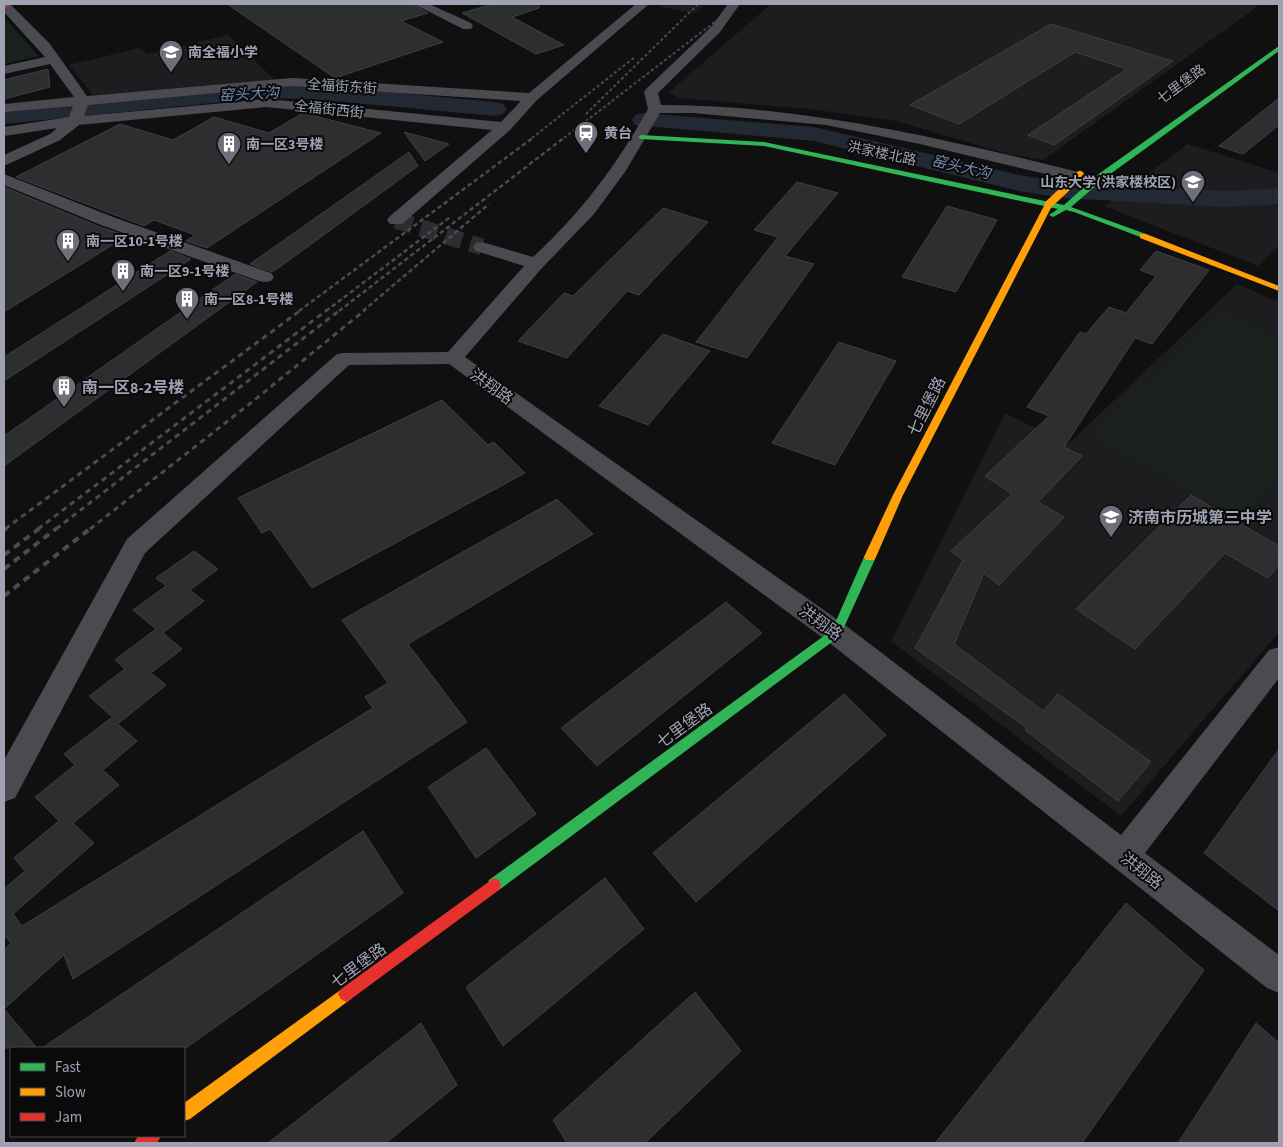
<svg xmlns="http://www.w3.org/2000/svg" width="1283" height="1147" viewBox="0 0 1283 1147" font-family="'Source Sans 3','Noto Sans SC',sans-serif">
  <rect width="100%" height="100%" fill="#101010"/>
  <!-- built -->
  <path fill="#1d1d1f" d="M664,4H706L696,13L660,7Z
    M771,4H1250L1257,7L1043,160L1008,154L896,121L809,109L679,98L669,92Z
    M228,35L276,81L93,95L69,65L139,48L148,54Z
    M1188,144L1279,173V245L1258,266L1104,206Z
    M1237,284L1279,302V632L1121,816L891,641L1005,413L1068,444Z"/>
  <!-- green -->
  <path fill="#1a201b" d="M4,17L39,56L4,64Z
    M1220,311L1279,337V476L1244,519L1089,436Z"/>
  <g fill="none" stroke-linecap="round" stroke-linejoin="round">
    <!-- river -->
    <path fill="#232932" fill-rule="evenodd" d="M260,84L312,85L495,102L503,104L507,109L503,114L495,116L312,99L260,98L4,124V110Z
      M644,113L814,127L1019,175L1063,182L1226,191L1279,188V204L1226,207L1063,198L1019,191L814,141L635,125L632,120L635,115Z"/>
  </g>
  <!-- building -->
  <path fill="#2d2e30" stroke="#3e3f44" d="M227,4H412L428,13L401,21L443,42L335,78Z
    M493,4H539V8L512,17L564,45L536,54L462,13Z
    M1051,24L1173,61L1054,145L1028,135L1127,69L1075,52L959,124L910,105Z
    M48,69L50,87L4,99V80Z
    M1279,98V125L1243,154L1219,146Z
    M303,113L381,133L207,248L186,241L195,235L154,220L144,226L16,177L120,124L173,140L214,117L269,133Z
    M404,132L449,144L425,161Z
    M409,152L418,166L284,264L272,272L250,264Z
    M797,182L838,193L785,256L814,264L747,358L696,342L778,237L754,230Z
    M4,187L100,227L127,236L4,312Z
    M947,206L997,220L956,292L902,277Z
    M663,208L708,222L639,295L627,291L567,358L518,341L564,293L573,296Z
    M170,251L191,259L4,381V357Z
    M1156,251L1209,270L1152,344L1135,338L1064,447L1082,456L1038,502L1064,517L999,585L984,573L954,644L1043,711L1058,694L1151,762L1118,801L1025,730L1027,728L915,648L963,560L951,551L1012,494L985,476L1049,416L1027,407L1080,332L1086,334L1109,307L1126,313L1156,276L1140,270Z
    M235,274L257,282L4,466V436Z
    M663,334L710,351L648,425L599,406Z
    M839,342L896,361L835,465L772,443Z
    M442,400L488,445L494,442L525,473L312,588L270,529L262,533L238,498Z
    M1191,495L1279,546V565L1268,578L1225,553L1135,649L1076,609Z
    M557,499L593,534L408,644L467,722L73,979L64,955L4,1009L37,1048H4V950L11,943L4,935V889L25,871L14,858L59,821L35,797L75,765L64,754L111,718L137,741L103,770L119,785L73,823L94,843L13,914L22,926L373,708L365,697L388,683L342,620Z
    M194,551L218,569L190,590L204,601L163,633L182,649L151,673L166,685L119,723L89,696L125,669L115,660L156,629L133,610L166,586L156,578Z
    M726,602L762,633L597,766L561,728Z
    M844,694L886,735L696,902L653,853Z
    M486,748L536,814L476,858L428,787Z
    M1279,749V911L1204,853Z
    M363,831L403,893L186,1048H42Z
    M605,878L644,929L503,1046L466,987Z
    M1126,903L1204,970L1082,1143H935Z
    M695,992L741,1051L645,1143H567L553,1120Z
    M421,1023L457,1085L386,1143H268Z
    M1256,1023L1279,1043V1143H1178Z"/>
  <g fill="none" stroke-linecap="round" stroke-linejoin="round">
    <!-- street-tunnel -->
    <path stroke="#2d2d31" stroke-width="17" stroke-dasharray="17 9" stroke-linecap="butt" d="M396,220L482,247"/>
    <!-- street -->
    <path fill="#4a4a50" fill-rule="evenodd" d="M4,4H10L50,44L87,96L292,78L529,93L636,4H649L537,100L510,130L402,224H390L387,220L390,216L492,130L266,107L79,125L60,140L4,166V155L50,134L57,128L4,136V127L69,117L73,106L4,112V104L74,97L50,64L4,74V66L45,57L4,12ZM292,86L521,101L501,122L266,99L84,116L88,105Z
      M414,4H429L471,23L473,26L471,29H463Z
      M728,4H740L720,32L658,93L661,105C811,105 957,142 1102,178L1104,181L1102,184L1096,186L920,144L826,125L693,113H660L625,172L594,214L542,268L465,357L845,625L1121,835L1269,650L1279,647V678L1145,853L1279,955V993L1267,988L827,641L449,364L349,365L145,553L15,798L4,802V760L127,539L337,354L344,353L448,352L524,266L476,251L473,247L476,243L482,242L533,257C580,214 617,165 648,109L644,92L646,89L712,26Z
      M4,174L113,217L271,273L274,277L271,281L265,282L259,281L101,225L4,185Z"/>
    <!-- fast -->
    <path fill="#30b455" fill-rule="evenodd" d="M1279,46V51L1145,149L1106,177L1071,207L1146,234L1147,236L1143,238L1074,212L1066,210L1053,217L1049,215L1058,209L764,146L641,139L638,137L641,135L764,142L1064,205L1100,173Z
      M870,553L874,554L876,557L840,636L499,890L494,892L489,890L487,885L489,880L832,630L864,557L866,554Z"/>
    <!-- slow -->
    <path fill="#ff9f0a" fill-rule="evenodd" d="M1046,202L1053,204L903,495L876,557L874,560H866L864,557L893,495Z
      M1140,234H1146L1279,286V291L1140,238Z
      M346,986L351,989L354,994L351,999L190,1119L184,1121V1103Z"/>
    <!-- jam -->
    <path fill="#e5322d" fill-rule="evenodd" d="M4,4H12L4,8Z
      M494,878L499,880L501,885L499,890L351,999L346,1002L341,999L338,994L341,989Z
      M138,1136H161L157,1143H134Z"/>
    <!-- rail-far3 -->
    <path stroke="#4a4b50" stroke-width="2" stroke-dasharray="3 2.5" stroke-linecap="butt" d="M586,114L698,4
      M532,138L635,57
      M564,138L738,4"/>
    <!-- rail-far2 -->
    <path stroke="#4a4b50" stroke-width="2.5" stroke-dasharray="4.5 3" stroke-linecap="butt" d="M299,311L534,137
      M326,311L450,217
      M339,311L565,137
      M363,311L489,204"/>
    <!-- rail-far1 -->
    <path stroke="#4a4b50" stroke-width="3" stroke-dasharray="5.5 4.5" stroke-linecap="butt" d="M5,529L301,310
      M38,529L327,310
      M56,529L340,310
      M90,529L252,402L365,310"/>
    <!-- rail -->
    <path stroke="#4a4b50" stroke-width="4" stroke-dasharray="7 5.5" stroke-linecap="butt" d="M4,530L7,528
      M4,555L40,528
      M4,569L57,528
      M4,596L91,528"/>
    <!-- slow-bridge -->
    <path stroke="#ff9f0a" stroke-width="8" d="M1049,204L1080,175"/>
  </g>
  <!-- icons -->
  <defs>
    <symbol id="school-pin" viewBox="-11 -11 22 30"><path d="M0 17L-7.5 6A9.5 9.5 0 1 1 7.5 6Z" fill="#6d6f7a" stroke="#0a0a0b"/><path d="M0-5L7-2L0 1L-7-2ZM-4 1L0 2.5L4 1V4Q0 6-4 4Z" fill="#fff"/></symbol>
    <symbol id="station-pin" viewBox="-11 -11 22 30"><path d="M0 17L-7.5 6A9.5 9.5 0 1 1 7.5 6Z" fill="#6d6f7a" stroke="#0a0a0b"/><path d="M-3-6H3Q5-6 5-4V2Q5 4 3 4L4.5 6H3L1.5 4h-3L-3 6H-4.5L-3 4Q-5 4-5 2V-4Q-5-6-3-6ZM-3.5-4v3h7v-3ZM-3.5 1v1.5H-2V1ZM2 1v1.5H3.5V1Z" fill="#fff"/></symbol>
    <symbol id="building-pin" viewBox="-11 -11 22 30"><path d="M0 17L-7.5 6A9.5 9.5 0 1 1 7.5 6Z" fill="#6d6f7a" stroke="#0a0a0b"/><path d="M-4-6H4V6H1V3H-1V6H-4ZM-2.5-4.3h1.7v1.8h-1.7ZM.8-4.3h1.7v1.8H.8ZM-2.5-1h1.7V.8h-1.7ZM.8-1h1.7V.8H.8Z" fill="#fff"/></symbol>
    <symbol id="university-pin" viewBox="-11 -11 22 30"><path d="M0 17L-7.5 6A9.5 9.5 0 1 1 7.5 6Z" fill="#6d6f7a" stroke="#0a0a0b"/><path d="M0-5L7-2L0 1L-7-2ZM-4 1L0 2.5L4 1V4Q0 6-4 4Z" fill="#fff"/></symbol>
  </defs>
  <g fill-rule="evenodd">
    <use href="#school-pin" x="157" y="38" width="28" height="38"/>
    <use href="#station-pin" x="572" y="119" width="28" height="38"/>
    <use href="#building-pin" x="215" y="130" width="28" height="38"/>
    <use href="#university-pin" x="1179" y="168" width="28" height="38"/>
    <use href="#building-pin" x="54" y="227" width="28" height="38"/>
    <use href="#building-pin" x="109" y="257" width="28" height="38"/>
    <use href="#building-pin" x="173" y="285" width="28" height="38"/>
    <use href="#building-pin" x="50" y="373" width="28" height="38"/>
    <use href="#school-pin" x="1097" y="503" width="28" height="38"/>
  </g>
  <g text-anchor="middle" stroke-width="4" stroke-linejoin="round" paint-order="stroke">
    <!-- far-poi labels -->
    <g font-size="14" font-weight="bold" fill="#9fa2b3" stroke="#0a0a0b" text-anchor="start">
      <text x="188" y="57">南全福小学</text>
      <text x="604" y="138">黄台</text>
      <text x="246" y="149">南一区3号楼</text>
      <text x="1176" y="187" text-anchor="end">山东大学(洪家楼校区)</text>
      <text x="86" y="246">南一区10-1号楼</text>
      <text x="140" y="276">南一区9-1号楼</text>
      <text x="204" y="304">南一区8-1号楼</text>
    </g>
    <!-- far-street labels -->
    <g font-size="14" fill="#9fa2b3" stroke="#0a0a0b">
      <text transform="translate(1181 84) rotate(-36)" y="5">七里堡路</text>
      <text transform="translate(342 86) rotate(4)" y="5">全福街东街</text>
      <text transform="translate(329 109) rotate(6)" y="5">全福街西街</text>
      <text transform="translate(882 153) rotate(12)" y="5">洪家楼北路</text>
    </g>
    <!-- far-water labels -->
    <g font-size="15" font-style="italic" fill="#728bb1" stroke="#0a0a0b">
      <text transform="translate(249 94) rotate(-3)" y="5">窑头大沟</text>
      <text transform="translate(961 167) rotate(13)" y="5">窑头大沟</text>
    </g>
    <!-- street labels -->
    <g font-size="16" fill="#9fa2b3" stroke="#0a0a0b">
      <text transform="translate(492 386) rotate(36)" y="6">洪翔路</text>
      <text transform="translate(926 406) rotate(-63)" y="6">七里堡路</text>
      <text transform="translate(821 622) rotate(36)" y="6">洪翔路</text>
      <text transform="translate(684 725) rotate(-36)" y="6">七里堡路</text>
      <text transform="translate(1142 870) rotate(38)" y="6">洪翔路</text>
      <text transform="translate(358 965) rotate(-36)" y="6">七里堡路</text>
    </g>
    <!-- poi labels -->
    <g font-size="16" font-weight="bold" fill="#9fa2b3" stroke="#0a0a0b" text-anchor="start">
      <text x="82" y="393">南一区8-2号楼</text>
      <text x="1128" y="523">济南市历城第三中学</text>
    </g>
  </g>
  <!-- border -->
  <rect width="1283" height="1147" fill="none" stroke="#9fa2b3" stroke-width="10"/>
  <!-- legend -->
  <rect x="10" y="1047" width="175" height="90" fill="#0a0a0b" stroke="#46474e"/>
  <rect x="20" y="1063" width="25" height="8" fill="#30b455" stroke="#46474e"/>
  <text x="55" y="1072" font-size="15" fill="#9fa2b3">Fast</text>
  <rect x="20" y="1088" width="25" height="8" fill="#ff9f0a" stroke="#46474e"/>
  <text x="55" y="1097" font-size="15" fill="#9fa2b3">Slow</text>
  <rect x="20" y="1113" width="25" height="8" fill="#e5322d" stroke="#46474e"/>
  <text x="55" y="1122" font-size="15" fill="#9fa2b3">Jam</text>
</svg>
